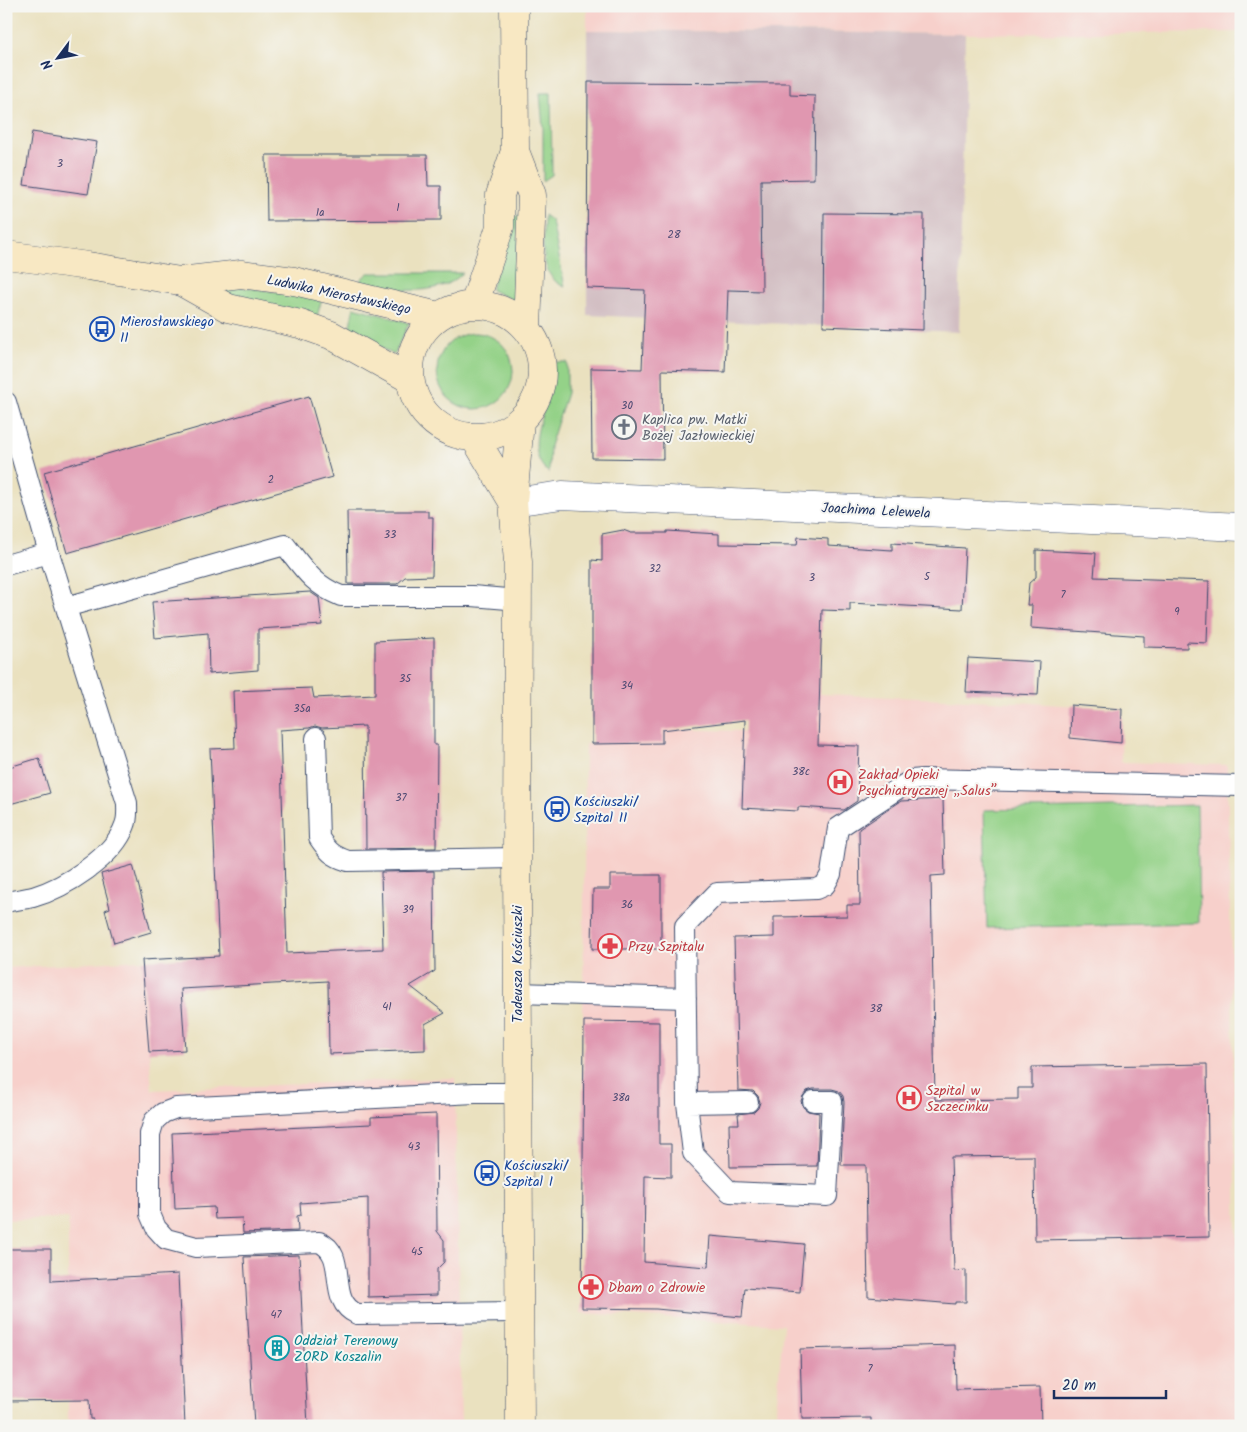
<svg xmlns="http://www.w3.org/2000/svg" width="1247" height="1432" viewBox="0 0 1247 1432" font-family="Kalam,sans-serif">
  <rect width="100%" height="100%" fill="#f6f6f2"/>
  <filter id="ink" filterUnits="userSpaceOnUse"><feTurbulence type="fractalNoise" baseFrequency=".02" numOctaves="2"/><feDisplacementMap in="SourceGraphic" scale="10" xChannelSelector="R" yChannelSelector="G"/><feConvolveMatrix kernelMatrix="1 2 1 2 8 2 1 2 1" color-interpolation-filters="sRGB"/></filter>
  <filter id="wash" filterUnits="userSpaceOnUse"><feTurbulence type="fractalNoise" baseFrequency=".0096" numOctaves="4" result="noise"/><feDisplacementMap in="SourceGraphic" scale="20" xChannelSelector="R" yChannelSelector="G"/><feGaussianBlur stdDeviation="1.12" result="paint"/><feColorMatrix in="noise" values="0 0 0 0 0 0 0 0 0 0 0 0 0 0 0 0 0 1.4 0 .05"/><feComposite in="paint" operator="in"/></filter>
  <g filter="url(#wash)">
    <rect width="100%" height="100%" fill="#eae1bf"/>
    <!-- built -->
    <path fill="#f7d0cb" d="M587,6H1241V32L965,34L587,30Z
      M819,694L1017,702L1122,709L1121,762L1227,765L1241,1426H775L783,1325L581,1313L585,744L662,743V729L745,731Z
      M142,960L152,1090L455,1078L461,1426H68V1218L6,1220V968Z"/>
    <!-- industrial -->
    <path fill="#d2bec2" d="M587,30L965,34L959,332L587,315Z"/>
    <!-- green -->
    <path fill="#94d288" stroke="#588073" d="M540,93H551L552,175L543,181V128Z
      M544,215L552,221L565,287C537,276 544,240 544,215Z
      M521,216L515,301L491,290L510,217Z
      M368,273H463C438,299 390,289 359,285L360,280Z
      M199,281L322,298L317,317L201,290Z
      M354,307L409,323L394,355L349,330Z
      M437 371a38 38 0 1 1 76 0a38 38 0 1 1-76 0Z
      M553,362H567V393L550,446L549,473C524,452 542,419 549,393C552,383 553,373 553,362Z
      M1197,805L1199,923L987,928L984,810Z"/>
    <g id="blocks">
      <!-- building -->
      <path fill="#e097b0" d="M588,82L790,83V95L815,96L814,179L761,180L762,291L728,290L725,372L662,370L663,459L592,458L591,368L642,369L645,290L587,288Z
        M32,132L97,142L88,194L24,185Z
        M266,155H427L428,186H441V220L267,221Z
        M824,213L924,214L923,330L823,326Z
        M309,396L332,477L67,553L44,472Z
        M347,511H428V517H433L432,576L405,577L397,584H348Z
        M623,530L631,533H667V531L719,534V544L797,545L798,537L828,539V546L892,550V543L965,548L962,609L850,603V611L822,610L818,745L859,746L857,801L844,810L798,807V811L742,808L745,720L662,730V743L592,744V560L602,561V534Z
        M1036,550L1096,553L1094,577L1209,581L1207,643L1187,642V648L1144,647V636L1031,628L1032,605H1027L1029,583L1036,577Z
        M310,592L319,598L322,625L258,629V670L209,674L208,633L155,638L152,602Z
        M434,638V745H437L436,848L366,849L365,726L322,728L315,726L309,728L280,730L287,953L383,949L381,872L434,871L435,971L410,986L445,1013L425,1024V1050L329,1054L328,981L181,989L185,1050L149,1052L142,960L219,956L210,749L235,748L233,691L312,688L314,698L375,695V641Z
        M968,658L1040,662L1038,695L966,692Z
        M1071,705L1122,709L1121,743L1070,738Z
        M39,758L50,793L6,805V768Z
        M943,799L945,875L931,876L935,1100L1018,1099V1088H1032V1067L1207,1064L1209,1237L1035,1240L1034,1156L951,1157L954,1271L966,1270V1302H955V1304L868,1297L866,1165H841L844,1102L843,1096L839,1091L832,1089H813L807,1091L803,1096L801,1101L803,1107L808,1111L819,1113L817,1166L730,1167L729,1124H739L738,1114L754,1112L758,1108L760,1102L758,1096L753,1091L738,1090L734,938L774,937V917L847,916V905H860L859,829L901,801Z
        M133,865L151,932L114,943L105,910L110,908L101,874Z
        M610,875H661V949H592L593,889H610Z
        M584,1021L659,1022V1144H671V1177L645,1176L644,1262L708,1267L710,1236L804,1244L800,1292L745,1288L742,1317L656,1309L582,1308Z
        M436,1114L437,1231L444,1240V1262L437,1269V1295L368,1297V1198L300,1203L301,1215L297,1216L298,1231L243,1233L242,1218L215,1219L214,1207L175,1209L172,1133L371,1124V1117Z
        M6,1249H51V1281L178,1274L185,1426H93V1419H90L89,1400L6,1401Z
        M299,1255L308,1426H254L244,1257Z
        M955,1345L956,1389L1040,1387L1041,1426H871V1418L802,1419L800,1349Z"/>
    </g>
  </g>
  <g filter="url(#ink)">
    <use href="#blocks" fill-opacity="0" stroke="#3a4a6d" stroke-width="1"/>
    <g fill="none" stroke-linecap="round" stroke-linejoin="round">
      <defs>
        <path id="lane" d="M6,402L49,553L127,803C127,811 128,818 125,825C114,857 64,888 33,897C24,899 15,900 6,902
          M6,565L49,553
          M66,607L285,545C303,568 313,585 341,596H472L518,600
          M316,738L319,838C328,851 332,856 348,861L517,858
          M517,993L686,998
          M517,1093H475L176,1108L163,1113L154,1121L150,1134V1214L156,1228L166,1239L196,1247L319,1242C350,1255 325,1300 357,1314L519,1312
          M813,1101H832L827,1196L730,1192L693,1153L687,1103L685,926L717,893L816,889L825,885L831,874L838,828L902,786L912,780L923,779L1241,786
          M687,1103L748,1102"/>
        <path id="street" d="M513,502L562,495L1241,527"/>
        <path id="secondary" d="M515,151L532,195L527,328
          M6,255L88,266L180,281L241,274L294,281L439,316
          M180,281L228,308L300,324L331,335L410,379
          M474,305L500,227V195L515,151L514,6
          M410 371a66 66 0 1 1 132 0a66 66 0 1 1-132 0Z
          M520,421L513,502L518,562L517,858L520,1426
          M474,437L513,502"/>
      </defs>
      <!-- lane casing -->
      <use href="#lane" stroke="#3a4a6d" stroke-width="22"/>
      <!-- street casing -->
      <use href="#street" stroke="#3a4a6d" stroke-width="29"/>
      <!-- secondary casing -->
      <use href="#secondary" stroke="#3a4a6d" stroke-width="29"/>
      <!-- lane -->
      <use href="#lane" stroke="#fff" stroke-width="20"/>
      <!-- street -->
      <use href="#street" stroke="#fff" stroke-width="28"/>
      <!-- secondary -->
      <use href="#secondary" stroke="#f8e8c3" stroke-width="28"/>
    </g>
  </g>
  <!-- icons -->
  <defs>
    <symbol id="bus-ring" viewBox="-11 -11 22 22"><circle r="9.5" fill="#f6f6f2" stroke="#1a4fb4" stroke-width="1.5"/><path d="M-5-6H5V4H4V6H2V4H-2V6H-4V4H-5ZM-3.5-4V0h7V-4ZM-3.5 1.2v1.5H-2V1.2ZM2 1.2v1.5H3.5V1.2Z" fill="#1a4fb4"/></symbol>
    <symbol id="church-ring" viewBox="-11 -11 22 22"><circle r="9.5" fill="#f6f6f2" stroke="#6b7280" stroke-width="1.5"/><path d="M-1.2-6h2.4v3.5h3.3v2.4h-3.3V6h-2.4V-.1h-3.3v-2.4h3.3Z" fill="#6b7280"/></symbol>
    <symbol id="hospital-ring" viewBox="-11 -11 22 22"><circle r="9.5" fill="#f6f6f2" stroke="#e0444e" stroke-width="1.5"/><path d="M-5-5h3v3.5h4V-5h3V5h-3V1.5h-4V5h-3Z" fill="#e0444e"/></symbol>
    <symbol id="pharmacy-ring" viewBox="-11 -11 22 22"><circle r="9.5" fill="#f6f6f2" stroke="#e0444e" stroke-width="1.5"/><path d="M-2-6h4v4h4v4h-4v4h-4v-4h-4v-4h4Z" fill="#e0444e"/></symbol>
    <symbol id="building-ring" viewBox="-11 -11 22 22"><circle r="9.5" fill="#f6f6f2" stroke="#0f9aa8" stroke-width="1.5"/><path d="M-4-6H4V6H1V3H-1V6H-4ZM-2.5-4.3h1.7v1.8h-1.7ZM.8-4.3h1.7v1.8H.8ZM-2.5-1h1.7V.8h-1.7ZM.8-1h1.7V.8H.8Z" fill="#0f9aa8"/></symbol>
  </defs>
  <g fill-rule="evenodd">
    <use href="#bus-ring" x="88" y="315" width="28" height="28"/>
    <use href="#church-ring" x="610" y="413" width="28" height="28"/>
    <use href="#hospital-ring" x="826" y="768" width="28" height="28"/>
    <use href="#bus-ring" x="543" y="795" width="28" height="28"/>
    <use href="#pharmacy-ring" x="596" y="932" width="28" height="28"/>
    <use href="#hospital-ring" x="895" y="1084" width="28" height="28"/>
    <use href="#bus-ring" x="473" y="1159" width="28" height="28"/>
    <use href="#pharmacy-ring" x="577" y="1273" width="28" height="28"/>
    <use href="#building-ring" x="263" y="1334" width="28" height="28"/>
  </g>
  <g text-anchor="middle" stroke-width="4" stroke-linejoin="round" paint-order="stroke">
    <!-- number labels -->
    <g font-size="11" fill="#4c4972">
      <text x="60" y="167">3</text>
      <text x="398" y="211">1</text>
      <text x="320" y="216">1a</text>
      <text x="674" y="238">28</text>
      <text x="627" y="409">30</text>
      <text x="271" y="483">2</text>
      <text x="390" y="538">33</text>
      <text x="655" y="572">32</text>
      <text x="927" y="580">5</text>
      <text x="812" y="581">3</text>
      <text x="1063" y="598">7</text>
      <text x="1177" y="615">9</text>
      <text x="405" y="682">35</text>
      <text x="627" y="689">34</text>
      <text x="302" y="712">35a</text>
      <text x="801" y="775">38c</text>
      <text x="401" y="801">37</text>
      <text x="627" y="908">36</text>
      <text x="408" y="913">39</text>
      <text x="387" y="1010">41</text>
      <text x="876" y="1012">38</text>
      <text x="621" y="1101">38a</text>
      <text x="414" y="1150">43</text>
      <text x="417" y="1255">45</text>
      <text x="276" y="1318">47</text>
      <text x="870" y="1372">7</text>
    </g>
    <!-- street labels -->
    <g font-size="14" fill="#1b2f5e" stroke="#f6f6f2">
      <text transform="translate(339 294) rotate(12)" y="5">Ludwika Mierosławskiego</text>
      <text transform="translate(876 510) rotate(3)" y="5">Joachima Lelewela</text>
      <text transform="translate(517 964) rotate(-90)" y="5">Tadeusza Kościuszki</text>
    </g>
    <!-- transit labels -->
    <g font-size="14" fill="#164399" stroke="#f6f6f2" text-anchor="start">
      <text x="120" y="326">Mierosławskiego<tspan x="120" dy="16">II</tspan></text>
      <text x="574" y="806">Kościuszki/<tspan x="574" dy="16">Szpital II</tspan></text>
      <text x="504" y="1170">Kościuszki/<tspan x="504" dy="16">Szpital I</tspan></text>
    </g>
    <!-- worship labels -->
    <g font-size="14" fill="#5b616d" stroke="#f6f6f2" text-anchor="start">
      <text x="642" y="424">Kaplica pw. Matki<tspan x="642" dy="16">Bożej Jazłowieckiej</tspan></text>
    </g>
    <!-- health labels -->
    <g font-size="14" fill="#be3a42" stroke="#f6f6f2" text-anchor="start">
      <text x="858" y="779">Zakład Opieki<tspan x="858" dy="16">Psychiatrycznej „Salus”</tspan></text>
      <text x="628" y="951">Przy Szpitalu</text>
      <text x="926" y="1095">Szpital w<tspan x="926" dy="16">Szczecinku</tspan></text>
      <text x="608" y="1292">Dbam o Zdrowie</text>
    </g>
    <!-- culture labels -->
    <g font-size="14" fill="#0d838f" stroke="#f6f6f2" text-anchor="start">
      <text x="294" y="1345">Oddział Terenowy<tspan x="294" dy="16">ZORD Koszalin</tspan></text>
    </g>
  </g>
  <!-- margin -->
  <rect width="1247" height="1432" fill="none" stroke="#f6f6f2" stroke-width="25"/>
  <!-- north arrow -->
  <g transform="translate(58 58) rotate(238)" stroke="#f6f6f2" stroke-width="4" paint-order="stroke">
  <path d="M0-4L9 19L0 12L-9 19Z" fill="#1b2f5e"/>
  <text y="-8" font-size="14" font-weight="bold" text-anchor="middle" fill="#1b2f5e">N</text>
  </g>
  <!-- scale -->
  <path d="M1054 1390v8h112v-8" fill="none" stroke="#1b2f5e" stroke-width="2.5"/>
  <text x="1062" y="1390" font-size="15" fill="#1b2f5e" stroke="#f6f6f2" stroke-width="4" paint-order="stroke">20 m</text>
</svg>
